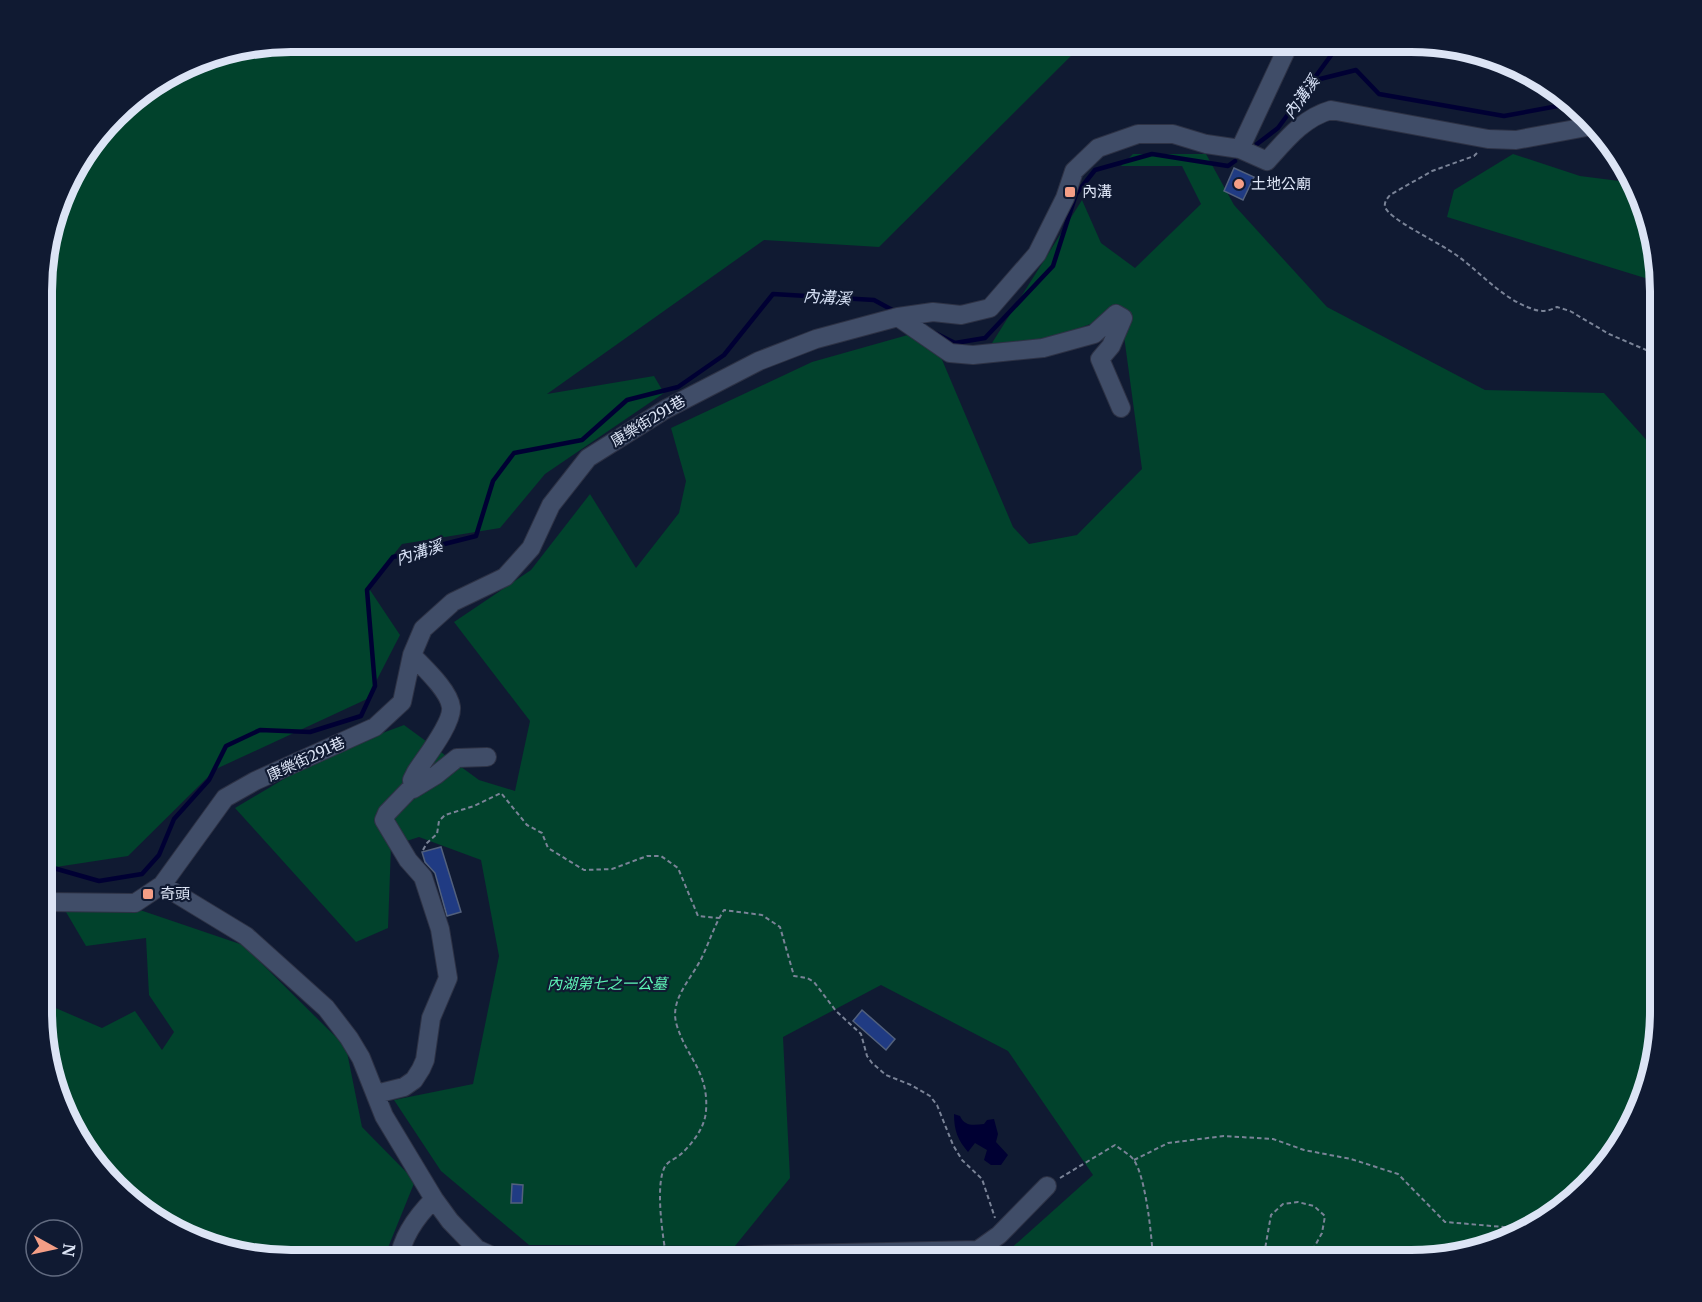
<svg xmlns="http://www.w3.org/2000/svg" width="1702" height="1302" viewBox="0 0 1702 1302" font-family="Merriweather,'Noto Sans TC',serif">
  <rect width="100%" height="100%" fill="#101a32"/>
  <!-- green -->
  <path fill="#01422c" d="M292,42H1085L879,247L764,240L547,394L654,376L664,393L545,474L500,528L402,544L368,587L400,635L367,699L216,769L128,856L43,869L44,259L75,167L127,104L211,55Z
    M1133,154H1206L1234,205L1327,307L1485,390L1604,393L1651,445L1660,468L1659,1027L1641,1105L1598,1175L1520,1234L1410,1260H998L1093,1175L1008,1051L881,985L783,1037L790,1178L735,1246L529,1245L441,1171L394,1100L473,1084L499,956L481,860L419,837L391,846L388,928L356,942L235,808L326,754L404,725L479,780L515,791L530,721L454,622L531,570L590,494L636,568L679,513L686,481L671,428L812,362L929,329L1013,527L1029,544L1077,535L1142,469L1124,336L1093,323L1041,342L992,343L1082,200L1101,243L1135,268L1201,204L1182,166H1121Z
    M1513,154L1580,176L1635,183L1658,282L1447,217L1454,190Z
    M140,910L243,945L346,1047L362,1127L415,1181L383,1260L276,1259L197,1241L127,1198L68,1121L43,1027L44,1003L102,1028L135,1011L162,1050L174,1032L149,995L146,938L86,946L66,912Z"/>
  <!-- water -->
  <path fill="#003" d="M954,1114L960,1116C965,1127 974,1125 984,1124L987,1120L994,1119L998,1134L996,1142L1008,1155L1001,1165H991L984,1160L987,1150L975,1143L968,1152C958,1140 954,1131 954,1114Z"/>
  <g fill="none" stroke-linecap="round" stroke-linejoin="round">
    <!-- stream -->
    <path stroke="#003" stroke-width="4.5" d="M1312,81L1356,70L1379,94L1504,116L1574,103
      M1257,144L1278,128L1332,54V42
      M935,333L955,343L985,338L1053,266L1076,194L1095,170L1152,154L1228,166L1235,161
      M43,865L99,881L142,874L159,855L174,819L209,780L226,746L260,730L310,732L361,716L375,686L367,590L393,557L476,536L493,481L514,453L582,440L627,400L678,387L724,355L773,294L874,300L896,312"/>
  </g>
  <!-- building -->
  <path fill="#203b83" stroke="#52607c" stroke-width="1.5" d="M1234,168L1254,177L1243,200L1224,191Z
    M441,847L461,912L447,916L435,873L425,862L422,852Z
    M862,1010L895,1039L886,1050L853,1021Z
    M512,1184L523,1185L522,1203H511Z"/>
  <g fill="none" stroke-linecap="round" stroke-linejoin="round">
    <defs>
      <path id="minor" d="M1240,149L1267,161C1286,140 1303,118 1331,110L1488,139L1516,140L1592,126
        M898,317L950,353L973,355L1043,348L1094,334L1116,314L1123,318L1111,346L1100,359L1121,408
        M412,655C423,667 449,690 451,707C453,723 425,758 416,772L412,780L413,789L436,775L457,758L487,757
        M162,885L246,936L326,1008L349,1038L361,1058L384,1116L434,1199L450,1221L477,1249L501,1260
        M43,902L135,903L162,885L225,798L255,781L375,727L402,702L412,655L423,629L453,602L505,577L531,548L551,505L588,458L666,409L759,361L816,339L898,317L933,312L961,315L990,308L1037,254L1065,198L1074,171L1098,148L1138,134H1173L1206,144L1240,149L1290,42
        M376,1094L404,1087L414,1080L421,1069L425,1060L431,1018L448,978L440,929L423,877L408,860L384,820L387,813L412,787
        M399,1260C402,1236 418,1215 434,1199
        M690,1260L755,1255L978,1250L999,1235L1047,1186"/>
    </defs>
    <!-- minor casing -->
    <use href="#minor" stroke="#2d3245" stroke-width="20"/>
    <!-- path -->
    <path stroke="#7a8397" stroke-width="2" stroke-dasharray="4.5 3" stroke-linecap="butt" d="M1477,153L1474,156L1432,171L1390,195C1387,199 1384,202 1385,207C1388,218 1435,241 1447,249C1476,266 1497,296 1530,308C1539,312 1547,312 1557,307L1570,311L1609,334L1660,356
      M423,850L427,843L437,834L439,821L445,815L474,806L501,793L527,825L542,833L548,848L584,870L612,869L647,856H661L678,868L698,916L719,918
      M1134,1160L1168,1143L1224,1136L1273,1139L1304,1150L1351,1159L1398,1174L1445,1222L1528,1229
      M1060,1178L1115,1145C1120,1149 1129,1154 1133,1159C1146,1175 1152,1239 1153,1260
      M667,1260C663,1240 654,1181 666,1165C670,1160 677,1158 681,1154C693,1143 705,1127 706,1111C709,1072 687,1058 677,1026C668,999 693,978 703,955C710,940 715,924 724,910L762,915L780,927L794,976L807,978L814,982L836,1011L861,1034L867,1056L872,1063L886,1075L911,1085L930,1096L937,1105L953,1145L962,1160L982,1179L995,1218
      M1258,1260L1265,1249L1271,1215L1283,1204L1298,1202L1314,1206L1325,1216L1322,1233L1307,1260"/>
    <!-- minor -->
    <use href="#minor" stroke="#404d68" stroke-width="18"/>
  </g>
  <!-- markers -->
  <g fill="#f49e86" stroke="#101a32" stroke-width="2">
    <circle cx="1239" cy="184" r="6"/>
    <rect x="1064" y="186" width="12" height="12" rx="3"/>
    <rect x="142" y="888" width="12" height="12" rx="3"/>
  </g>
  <g text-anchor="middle" stroke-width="4.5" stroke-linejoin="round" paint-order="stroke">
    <!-- poi labels -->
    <g font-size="15" fill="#dce4f5" stroke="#101a32" text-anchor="start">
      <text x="1251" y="189">土地公廟</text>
      <text x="1082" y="197">內溝</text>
      <text x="160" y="899">奇頭</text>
    </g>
    <!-- street labels -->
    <g font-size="15" fill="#dce4f5" stroke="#101a32">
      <text transform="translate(648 421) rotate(-31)" y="5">康樂街291巷</text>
      <text transform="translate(306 759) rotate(-25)" y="5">康樂街291巷</text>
    </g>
    <!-- park labels -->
    <g font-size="15" font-style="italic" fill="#5ef5b7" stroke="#101a32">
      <text x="607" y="989">內湖第七之一公墓</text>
    </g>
    <!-- water labels -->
    <g font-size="16" font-style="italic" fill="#d8e2f7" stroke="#101a32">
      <text transform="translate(1301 97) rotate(-54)" y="6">內溝溪</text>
      <text transform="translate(827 297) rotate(4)" y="6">內溝溪</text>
      <text transform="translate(419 552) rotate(-18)" y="6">內溝溪</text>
    </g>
  </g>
  <!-- crop -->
  <path d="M0 0H1702V1302H0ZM291 52H1411A239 239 0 0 1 1650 291V1011A239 239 0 0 1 1411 1250H291A239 239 0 0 1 52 1011V291A239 239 0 0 1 291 52Z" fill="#101a32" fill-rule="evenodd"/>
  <path fill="none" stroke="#dce4f5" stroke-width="8" d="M291 52H1411A239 239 0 0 1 1650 291V1011A239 239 0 0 1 1411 1250H291A239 239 0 0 1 52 1011V291A239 239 0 0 1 291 52Z"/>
  <!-- north arrow -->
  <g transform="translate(54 1248) rotate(98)"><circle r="28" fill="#101a32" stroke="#626b80" stroke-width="1.5"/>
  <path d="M0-4.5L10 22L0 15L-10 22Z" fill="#f49e86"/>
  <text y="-9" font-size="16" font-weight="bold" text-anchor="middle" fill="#dce4f5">N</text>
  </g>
</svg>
